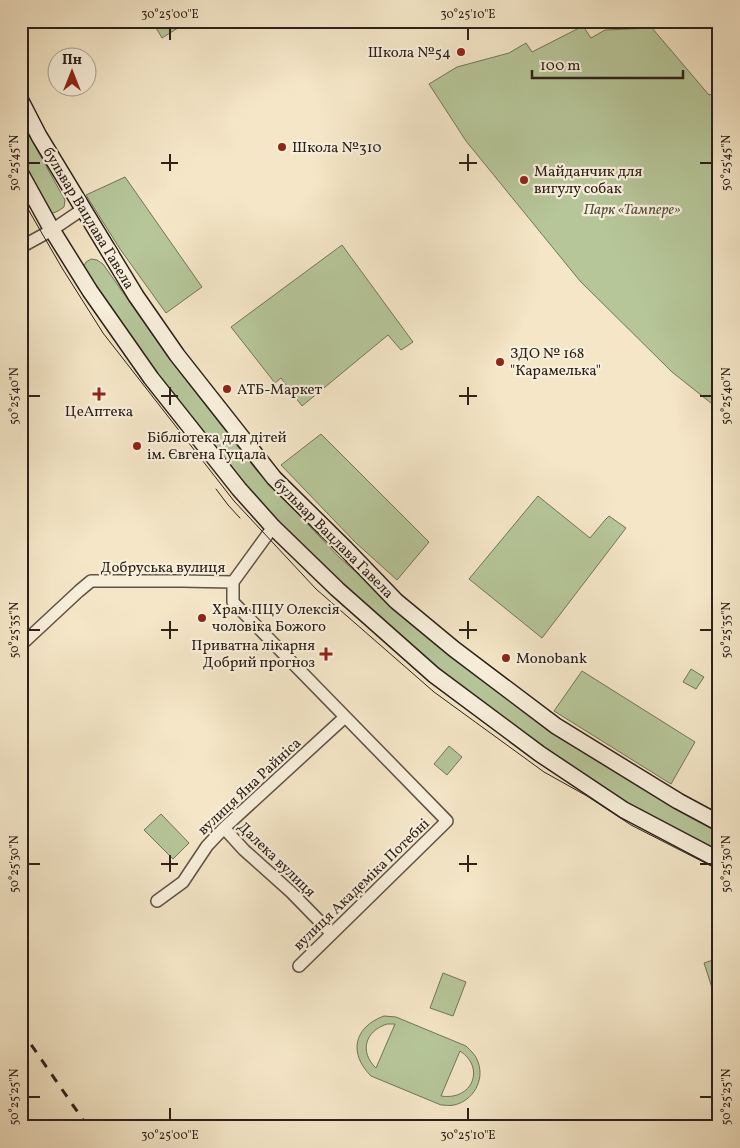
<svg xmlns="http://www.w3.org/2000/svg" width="740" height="1148" viewBox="0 0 740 1148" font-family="Vollkorn,serif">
  <rect width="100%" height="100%" fill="#f4e6c7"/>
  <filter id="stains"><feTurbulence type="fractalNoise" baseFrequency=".004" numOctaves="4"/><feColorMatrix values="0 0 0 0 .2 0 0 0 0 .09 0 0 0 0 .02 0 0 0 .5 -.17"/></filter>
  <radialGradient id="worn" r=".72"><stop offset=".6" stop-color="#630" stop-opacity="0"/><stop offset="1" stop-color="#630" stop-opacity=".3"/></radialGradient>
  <!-- green -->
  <path fill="#b6c699" stroke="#72745a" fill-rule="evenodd" d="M152,21H189L162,38Z
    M583,26L591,38L605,30L652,28L709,95L719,92V399L716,407L672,372L580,281L466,141L429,84L457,67L509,53L526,43L532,52Z
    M21,121L65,200L64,207L58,211L51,214L45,211L21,164Z
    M125,177L202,287L166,313L120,249L86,195Z
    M342,245L413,342L401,350L388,335L302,406L281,378L275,383L231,327Z
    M91,259L97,260L103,264L171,361L257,471L339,557L454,659L556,735L627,778L719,829V854L611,795L544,751L442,674L326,570L243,486L154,377L82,269L86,262Z
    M321,434L429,542L397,580L355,542L281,465Z
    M538,496L590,538L605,520L609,516L626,528L542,638L469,579Z
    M691,669L704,677L696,689L683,682Z
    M582,671L695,742L671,784L554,711Z
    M449,746L462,757L447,775L434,764Z
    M161,814L189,843L173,859L144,830Z
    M719,958V996L715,997L704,963Z
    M443,973L466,982L453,1016L430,1008Z
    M384,1016L396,1017L466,1046C471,1051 476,1055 478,1062C485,1080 473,1101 454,1105C450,1106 445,1105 441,1105L371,1076C348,1053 354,1027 384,1016ZM387,1024H395L376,1068C359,1052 365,1031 387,1024ZM460,1051C486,1068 472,1101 441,1096Z"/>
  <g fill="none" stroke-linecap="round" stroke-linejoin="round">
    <defs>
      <path id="street" d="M21,247L52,230L83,209
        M233,582V602L447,821L299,966
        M21,645L79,591L91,581H182L233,582L273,527
        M224,828L244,850L291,892L331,933
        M157,901L183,882L207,846L224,828L345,717"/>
      <path id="secondary" d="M21,101L39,136L136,296L177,355L274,478L345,548L396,601L454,649L556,726L678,801L719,823
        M21,174L52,230L90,291L151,378L239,489L273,527L337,589L434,675L540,754L624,810L719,860"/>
    </defs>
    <!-- street casing -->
    <use href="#street" stroke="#5f5246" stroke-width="14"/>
    <!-- secondary casing -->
    <use href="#secondary" stroke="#2d211b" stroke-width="18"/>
    <!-- street -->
    <use href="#street" stroke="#f8efdb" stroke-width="11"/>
    <!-- secondary -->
    <use href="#secondary" stroke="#f8efdb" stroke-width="15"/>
    <!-- tram -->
    <path stroke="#2d211b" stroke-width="1" d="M21,197L62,268L103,333L234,501L316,589L434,692L544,772L587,796L631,825L719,870
      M216,489L228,505L240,518"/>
    <!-- rail -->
    <path stroke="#2d211b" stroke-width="3" stroke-dasharray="9 9" stroke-linecap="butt" d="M21,1030L88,1127"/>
  </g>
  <!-- ticks -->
  <path fill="none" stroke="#2d211b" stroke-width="2" d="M170,28V40M468,28V40M170,154V171M468,154V171M28,163H40M161,163H178M459,163H477M700,163H712M170,387V405M468,387V405M28,396H40M161,396H178M459,396H477M700,396H712M170,621V639M468,621V639M28,630H40M161,630H178M459,630H477M700,630H712M170,855V872M468,855V872M28,864H40M161,864H178M459,864H477M700,864H712M28,1097H40M700,1097H712M170,1108V1120M468,1108V1120"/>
  <!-- markers -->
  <g fill="#8f2418" stroke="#f8efdb" stroke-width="2">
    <circle cx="461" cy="52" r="5"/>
    <circle cx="282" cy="147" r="5"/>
    <circle cx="524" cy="180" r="5"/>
    <circle cx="500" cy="362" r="5"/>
    <circle cx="227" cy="389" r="5"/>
    <path d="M96.5 386.5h5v5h5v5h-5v5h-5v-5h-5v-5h5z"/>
    <circle cx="137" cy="446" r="5"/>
    <circle cx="202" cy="618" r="5"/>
    <path d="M323.5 646.5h5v5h5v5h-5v5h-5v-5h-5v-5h5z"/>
    <circle cx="506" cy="658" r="5"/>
  </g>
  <g text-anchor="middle" stroke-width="4.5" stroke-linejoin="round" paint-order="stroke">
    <!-- poi labels -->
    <g font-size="15" fill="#2d211b" stroke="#f8efdb" text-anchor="start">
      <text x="451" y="57" text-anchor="end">Школа №54</text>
      <text x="292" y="152">Школа №310</text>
      <text x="534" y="176">Майданчик для<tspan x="534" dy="17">вигулу собак</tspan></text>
      <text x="510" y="358">ЗДО № 168<tspan x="510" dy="17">"Карамелька"</tspan></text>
      <text x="237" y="394">АТБ-Маркет</text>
      <text x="99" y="416" text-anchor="middle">ЦеАптека</text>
      <text x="147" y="442">Бібліотека для дітей<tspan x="147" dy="17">ім. Євгена Гуцала</tspan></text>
      <text x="212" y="614">Храм ПЦУ Олексія<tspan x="212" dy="17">чоловіка Божого</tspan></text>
      <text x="315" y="650" text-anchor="end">Приватна лікарня<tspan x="315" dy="17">Добрий прогноз</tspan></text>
      <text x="516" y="663">Monobank</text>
    </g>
    <!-- park labels -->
    <g font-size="15" font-style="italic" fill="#565341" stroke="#f8efdb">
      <text x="632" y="214">Парк «Тампере»</text>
    </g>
    <!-- street labels -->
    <g font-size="15" fill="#2d211b" stroke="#f8efdb">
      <text transform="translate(89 218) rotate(59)" y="5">бульвар Вацлава Гавела</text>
      <text transform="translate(334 538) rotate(45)" y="5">бульвар Вацлава Гавела</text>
      <text x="163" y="572">Добруська вулиця</text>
      <text transform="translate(249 786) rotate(-43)" y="5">вулиця Яна Райніса</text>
      <text transform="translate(277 859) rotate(44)" y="5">Далека вулиця</text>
      <text transform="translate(361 884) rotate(-44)" y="5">вулиця Академіка Потебні</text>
    </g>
  </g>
  <!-- margin -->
  <rect width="740" height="1148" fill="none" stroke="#f4e6c7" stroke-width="55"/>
  <!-- north arrow -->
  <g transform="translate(72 72)"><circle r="24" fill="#f8efdb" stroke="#a79d8e"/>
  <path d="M0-4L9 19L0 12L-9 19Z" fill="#8f2418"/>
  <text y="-8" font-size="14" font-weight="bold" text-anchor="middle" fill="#2d211b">Пн</text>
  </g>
  <!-- scale -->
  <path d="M532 70v8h151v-8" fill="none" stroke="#2d211b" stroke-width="2.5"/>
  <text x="540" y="70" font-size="15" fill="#2d211b" stroke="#f8efdb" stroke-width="4" paint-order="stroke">100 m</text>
  <rect x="28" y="28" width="684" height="1092" fill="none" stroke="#2d211b" stroke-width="2"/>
  <g font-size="12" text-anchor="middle" fill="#2d211b">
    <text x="170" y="18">30°25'00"E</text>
    <text x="468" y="18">30°25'10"E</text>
    <text transform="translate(14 163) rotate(-90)" y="4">50°25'45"N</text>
    <text transform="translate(726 163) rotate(-90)" y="4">50°25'45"N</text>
    <text transform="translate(14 396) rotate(-90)" y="4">50°25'40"N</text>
    <text transform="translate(726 396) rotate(-90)" y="4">50°25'40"N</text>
    <text transform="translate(14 630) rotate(-90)" y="4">50°25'35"N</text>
    <text transform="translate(726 630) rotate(-90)" y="4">50°25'35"N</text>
    <text transform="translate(14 864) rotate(-90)" y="4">50°25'30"N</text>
    <text transform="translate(726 864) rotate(-90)" y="4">50°25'30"N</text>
    <text transform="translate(14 1097) rotate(-90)" y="4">50°25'25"N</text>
    <text transform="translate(726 1097) rotate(-90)" y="4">50°25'25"N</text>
    <text x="170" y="1139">30°25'00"E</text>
    <text x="468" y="1139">30°25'10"E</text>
  </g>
  <rect width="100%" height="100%" filter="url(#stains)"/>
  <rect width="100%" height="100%" fill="url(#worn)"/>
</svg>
